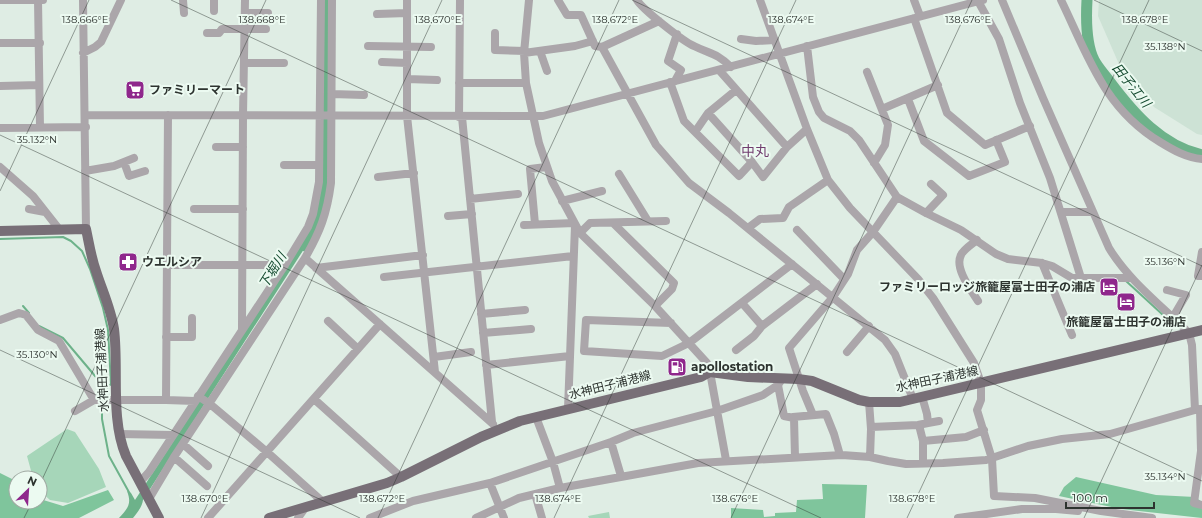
<svg xmlns="http://www.w3.org/2000/svg" width="1202" height="518" viewBox="0 0 1202 518" font-family="Montserrat,'Noto Sans JP',sans-serif">
  <rect width="100%" height="100%" fill="#dfede4"/>
  <!-- built -->
  <path fill="#cde2d5" d="M1099,0H1202V135L1197,134L1154,107L1122,71L1098,16Z"/>
  <!-- green -->
  <path fill="#a6d6b9" d="M67,429L75,432L99,469L106,487L68,503L50,500L40,491V478H33L27,456Z
    M609,512L610,518H589L588,516Z"/>
  <!-- forest -->
  <path fill="#7fc59c" d="M0,473L16,481V502H40V499L63,506L108,490L114,500L79,518H0Z
    M1076,477L1156,495L1195,497L1202,502V518L1121,509L1059,496L1064,487Z
    M822,484L867,485L865,518H731V508L763,510L764,517L775,516V513L796,512L797,500L823,499Z"/>
  <!-- water -->
  <path fill="#6db28a" d="M309,233L313,235L143,500C142,507 137,513 133,518H119C128,508 132,504 127,491L131,493L135,500Z"/>
  <g fill="none" stroke-linecap="round" stroke-linejoin="round">
    <!-- stream -->
    <path stroke="#6db28a" stroke-width="2" d="M0,239L63,237L71,241L82,251L90,269L103,308L108,330L111,384L102,392
      M1126,281L1175,326
      M23,306L29,313
      M39,326L63,338L101,383L102,387V395
      M102,405V419L109,456L130,494"/>
    <!-- river -->
    <path stroke="#6db28a" stroke-width="11" d="M1087,0C1086,18 1086,44 1094,60C1098,68 1105,75 1110,82C1134,114 1162,146 1202,155
      M305,246L318,222L323,204L326,187L327,0"/>
    <!-- minor -->
    <path stroke="#aba6aa" stroke-width="8" d="M0,0H43
      M38,0L40,127
      M83,0L86,229
      M183,0L184,13
      M214,0V11
      M407,0V116L435,372
      M529,0L524,53L526,83L539,143L552,181L580,233L655,306L707,363L710,372L726,460
      M558,0L567,15H581L595,46L602,47L659,21
      M637,0C642,9 684,42 694,46C710,54 717,53 731,67
      M760,0L807,129L828,180L850,208L918,279L933,298L974,363L981,383V400L977,410L992,459L994,496L1035,498L1101,511L1152,518
      M914,0L920,16
      M1002,0L1043,98L1109,248C1129,281 1161,305 1189,333L1192,345L1195,410
      M1061,0C1088,56 1104,108 1160,142C1173,150 1187,158 1202,159
      M978,1L999,39L1020,103L1050,178L1081,278
      M245,13H268
      M377,14L407,13
      M914,18L947,113L985,145L1030,126
      M207,33H219L222,29H266
      M495,33V50L525,51
      M741,39L756,41L775,40
      M0,43H40
      M368,46L431,47
      M807,46L813,97L819,112L824,118L850,131L859,140L897,197L926,213L961,230L996,254L1008,259L1042,263L1052,266L1072,278H1131
      M602,47L656,145L689,183L729,213L885,340L895,354L913,399
      M540,51L547,71
      M83,53L95,47L101,42L121,0
      M524,53L575,46L593,41
      M382,62L407,63
      M244,63H284
      M719,70L787,147
      M867,72L888,125L885,145L874,163
      M407,79L437,80
      M675,81L681,70L668,61L677,34
      M670,82L684,121L695,132
      M459,83H526
      M0,86L39,85
      M736,90L708,113L695,132L739,176L752,162L763,177L787,147L807,129
      M332,94L364,95
      M908,99L924,141L969,176L1005,162L996,140
      M882,109L938,85
      M708,113L752,162
      M85,115L543,116L983,0
      M459,117L460,0
      M462,117L492,422
      M0,128L86,127
      M216,147H243
      M124,162L129,176L145,171
      M284,165H319
      M0,167L33,196L59,229
      M85,171L114,166L134,158
      M619,174L648,221
      M378,177L414,173
      M470,199L518,194
      M562,201L602,191
      M29,209L45,212
      M194,209H243
      M1061,212H1093
      M926,213L943,195L931,184
      M448,216L472,214
      M613,223L674,283L672,289L655,306
      M535,224L530,169L546,167
      M524,225L574,223
      M748,228L760,219L783,218L789,207L828,180
      M797,230L844,279
      M580,233L590,223L666,221
      M977,240C972,244 963,250 961,255C954,268 971,290 978,301
      M1202,252L1198,276H1202
      M305,258L493,424
      M1042,263L1072,335
      M167,265H285
      M316,268L423,255
      M384,277L573,256
      M1167,290L1186,295L1173,317
      M742,303L762,326
      M481,314L525,310
      M0,320L19,313L26,315L38,330L59,341L94,400H166L195,401
      M328,321L358,349
      M671,323L586,320L584,351L662,356L689,343L792,264
      M242,329L243,115L245,0
      M483,333L531,329
      M166,337H192V318
      M736,350L754,336L762,326L817,284
      M847,352L869,326
      M434,357L471,352
      M486,365L570,356
      M778,385L784,416L794,418L795,457
      M198,396L210,404L267,452L323,502
      M314,399L401,477
      M166,400L168,115
      M869,402L871,429L870,457L888,461L906,464L943,463L986,460L1028,446L1062,439L1110,434L1195,410L1202,409
      M568,409L575,226
      M1200,409L1201,451L1194,503L1202,505
      M75,411L94,400
      M813,415L803,391L789,348L833,297L848,274L857,250L873,232L897,197
      M536,417L553,462L560,488
      M793,417L826,414L834,434L840,455
      M928,423L939,421
      M919,425L923,441V463
      M871,427L918,425L928,423L927,414L923,400
      M119,434L173,435
      M923,441L966,437L984,430
      M611,442L621,476
      M183,444L208,466
      M174,457L207,486
      M140,482L149,472L285,265L308,227L313,214L319,182L321,0
      M490,483L504,518
      M535,494L542,518
      M149,499L174,457L305,258C320,232 327,214 331,183L332,0
      M208,518L380,324
      M298,518L305,508
      M370,518L413,501L490,483L611,442L633,433L717,411L763,395L778,385L782,379
      M476,518L519,498L560,488L698,463L842,455L870,457
      M958,518L1022,509H1056L1078,511"/>
    <!-- major -->
    <path stroke="#786f77" stroke-width="10" d="M0,231L86,229C89,243 91,257 96,271C102,290 111,309 114,329C119,369 110,418 126,456L159,518
      M269,518L387,483L401,477L481,437L520,421L701,377L710,372L748,377L798,379L812,381L859,400L869,402H900L1202,330"/>
  </g>
  <!-- ticks -->
  <path fill="none" stroke="#2d332f" stroke-width="1" stroke-opacity="0.45" d="M171,0L1202,481M632,0L1202,266M1094,0L1202,51M0,135L821,518M0,191L89,0M0,350L360,518M40,484L266,0M24,518L32,502M201,518L442,0M378,518L619,0M554,518L796,0M731,518L972,0M907,518L1149,0M1084,518L1202,265"/>
  <!-- icons -->
  <defs>
    <symbol id="supermarket-square" viewBox="-11 -11 22 22"><rect x="-9" y="-9" width="18" height="18" rx="4" fill="#8f278c" stroke="#ecfaf1"/><path d="M-6-5.5h2.5l.6 2H6L4.5 2H-2.5L-4.4-4H-6ZM-1.5 3.2a1.3 1.3 0 1 0 .1 0ZM3 3.2a1.3 1.3 0 1 0 .1 0Z" fill="#fff"/></symbol>
    <symbol id="pharmacy-square" viewBox="-11 -11 22 22"><rect x="-9" y="-9" width="18" height="18" rx="4" fill="#8f278c" stroke="#ecfaf1"/><path d="M-2-6h4v4h4v4h-4v4h-4v-4h-4v-4h4Z" fill="#fff"/></symbol>
    <symbol id="hotel-square" viewBox="-11 -11 22 22"><rect x="-9" y="-9" width="18" height="18" rx="4" fill="#8f278c" stroke="#ecfaf1"/><path d="M-6-4.5h1.5V1H6V5H4.5V3h-9V5H-6ZM-4 0a1.8 1.8 0 1 1 3.6 0ZM.5 0V-2.5h3Q6-2.5 6 0Z" fill="#fff"/></symbol>
    <symbol id="fuel-square" viewBox="-11 -11 22 22"><rect x="-9" y="-9" width="18" height="18" rx="4" fill="#8f278c" stroke="#ecfaf1"/><path d="M-5.5-6h7V0h2V4h1.3V-2.5L3-4.5l.8-.8L6-3V5H2.5V1h-1V6h-7ZM-4.2-4.7v3.2H.2V-4.7Z" fill="#fff"/></symbol>
  </defs>
  <g fill-rule="evenodd">
    <use href="#supermarket-square" x="124" y="79" width="22" height="22"/>
    <use href="#pharmacy-square" x="117" y="251" width="22" height="22"/>
    <use href="#hotel-square" x="1098" y="276" width="22" height="22"/>
    <use href="#hotel-square" x="1115" y="291" width="22" height="22"/>
    <use href="#fuel-square" x="666" y="356" width="22" height="22"/>
  </g>
  <g text-anchor="middle" stroke-width="4" stroke-linejoin="round" paint-order="stroke">
    <!-- poi labels -->
    <g font-size="12" font-weight="bold" fill="#2d332f" stroke="#ecfaf1" text-anchor="start">
      <text x="149" y="94">ファミリーマート</text>
      <text x="142" y="266">ウエルシア</text>
      <text x="1095" y="291" text-anchor="end">ファミリーロッジ旅籠屋富士田子の浦店</text>
      <text x="1126" y="326" text-anchor="middle">旅籠屋富士田子の浦店</text>
      <text x="691" y="371">apollostation</text>
    </g>
    <!-- street labels -->
    <g font-size="12" fill="#2d332f" stroke="#ecfaf1">
      <text transform="translate(102 370) rotate(-93)" y="4">水神田子浦港線</text>
      <text transform="translate(937 379) rotate(-12)" y="4">水神田子浦港線</text>
      <text transform="translate(610 385) rotate(-14)" y="4">水神田子浦港線</text>
    </g>
    <!-- water labels -->
    <g font-size="13" font-style="italic" fill="#154b30" stroke="#ecfaf1">
      <text transform="translate(1132 85) rotate(51)" y="5">田子江川</text>
      <text transform="translate(272 270) rotate(-58)" y="5">下堀川</text>
    </g>
    <!-- quarter labels -->
    <g font-size="14" fill="#713d6f" stroke="#ecfaf1">
      <text x="755" y="156">中丸</text>
    </g>
  </g>
  <g font-size="10" text-anchor="middle" fill="#2d332f" stroke="#ecfaf1" stroke-width="4" stroke-linejoin="round" paint-order="stroke">
    <text x="85" y="23">138.666°E</text>
    <text x="262" y="23">138.668°E</text>
    <text x="438" y="23">138.670°E</text>
    <text x="615" y="23">138.672°E</text>
    <text x="791" y="23">138.674°E</text>
    <text x="968" y="23">138.676°E</text>
    <text x="1145" y="23">138.678°E</text>
    <text x="1165" y="50">35.138°N</text>
    <text x="37" y="143">35.132°N</text>
    <text x="1165" y="265">35.136°N</text>
    <text x="37" y="358">35.130°N</text>
    <text x="1165" y="480">35.134°N</text>
    <text x="205" y="502">138.670°E</text>
    <text x="382" y="502">138.672°E</text>
    <text x="558" y="502">138.674°E</text>
    <text x="735" y="502">138.676°E</text>
    <text x="912" y="502">138.678°E</text>
  </g>
  <!-- north arrow -->
  <g transform="translate(28 490) rotate(25)"><circle r="19" fill="#ecfaf1" stroke="#a0aaa3"/>
  <path d="M0-3L7 15L0 10L-7 15Z" fill="#8f278c"/>
  <text y="-6" font-size="11" font-weight="bold" text-anchor="middle" fill="#2d332f">N</text>
  </g>
  <!-- scale -->
  <path d="M1066 502v6h88v-6" fill="none" stroke="#2d332f" stroke-width="2"/>
  <text x="1072" y="502" font-size="12" fill="#2d332f" stroke="#ecfaf1" stroke-width="3" paint-order="stroke">100 m</text>
</svg>
